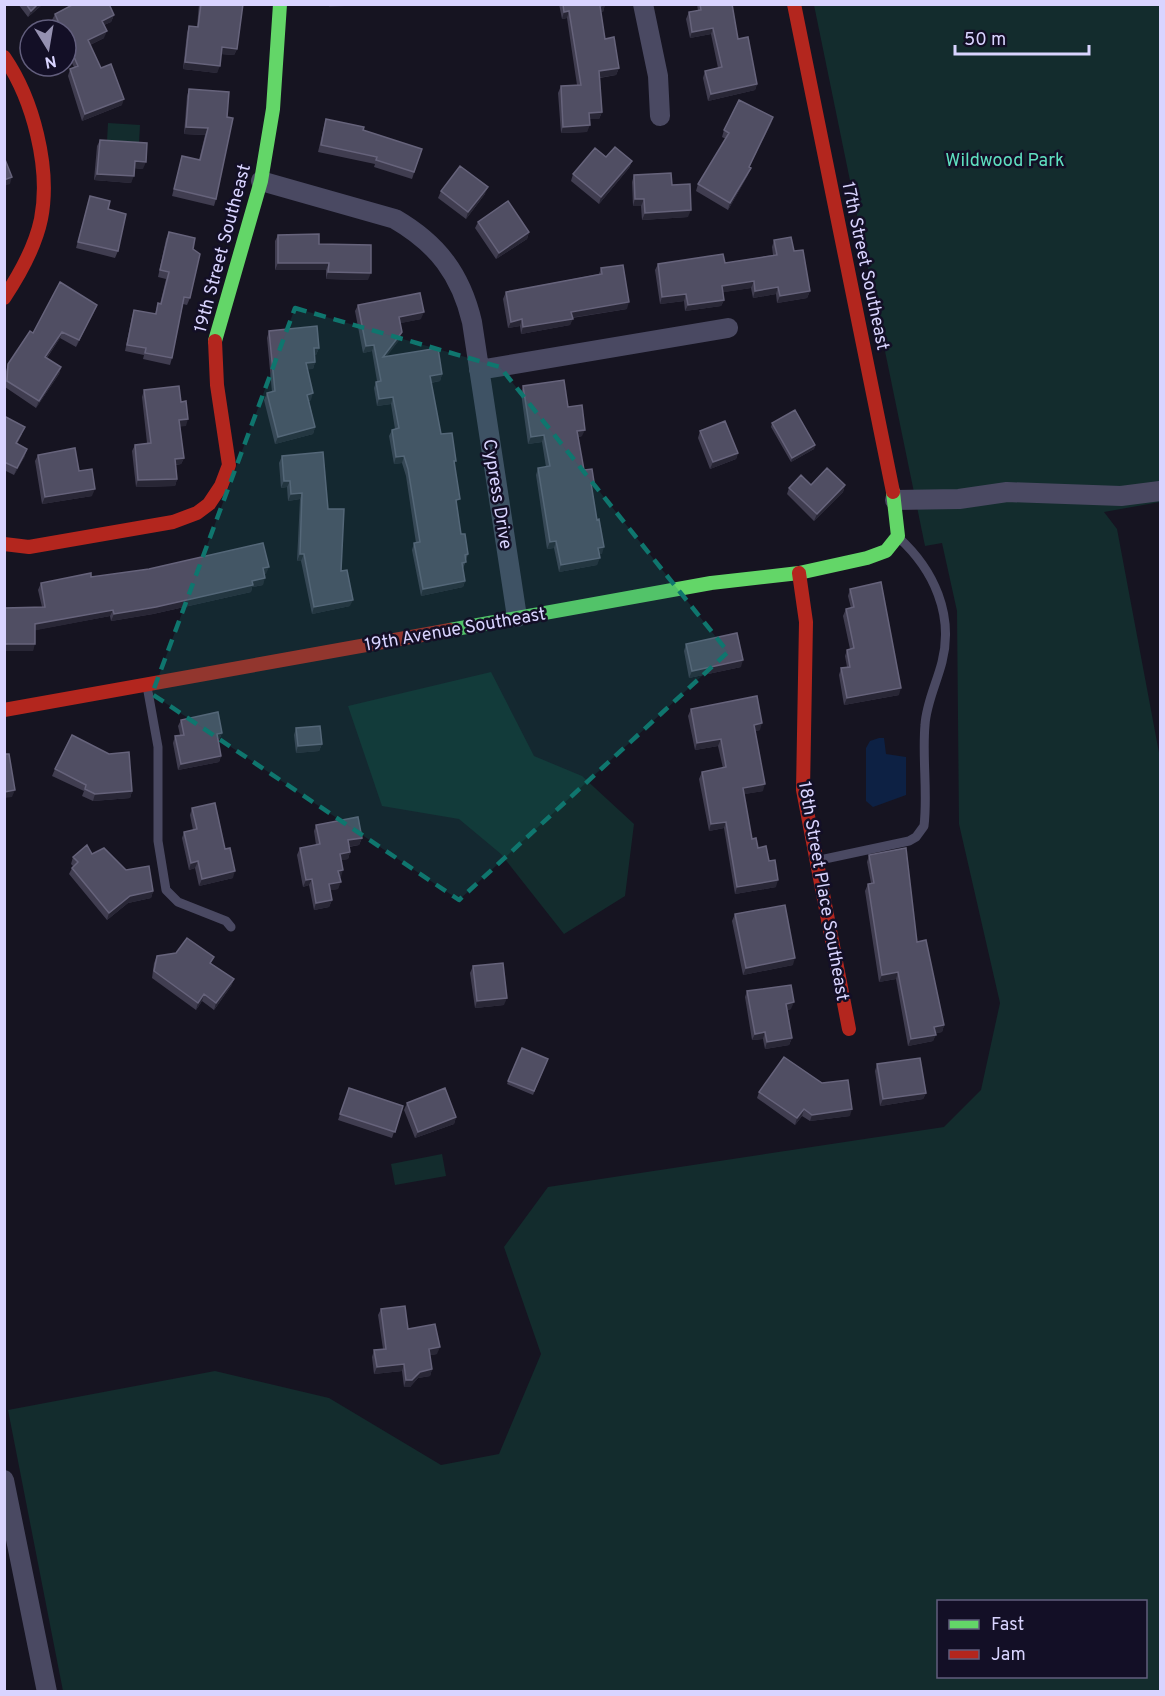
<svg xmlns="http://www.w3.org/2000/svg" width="1165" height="1696" viewBox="0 0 1165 1696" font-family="Overpass,sans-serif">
  <rect width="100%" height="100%" fill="#161421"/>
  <!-- green -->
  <path fill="#132c2d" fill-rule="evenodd" d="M814,5H1160V502L1104,512L1117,529L1160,758V1691H63L8,1410L215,1371L329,1398L441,1465L499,1454L541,1354L504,1247L548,1187L944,1127L981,1090L1000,1003L959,824L957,611L942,543L925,546ZM938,1602H1146V1676H938Z
    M108,123L140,125L139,143L107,141Z
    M491,672L534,756L582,776L634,824L625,896L564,934L501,854L459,819L382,806L348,706Z
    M442,1154L446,1176L395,1185L391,1164Z"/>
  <!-- water -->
  <path fill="#0d2144" d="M879,738H884L886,754L906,757V795L873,807L866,801V748L870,741Z"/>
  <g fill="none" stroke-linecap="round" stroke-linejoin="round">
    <!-- lane -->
    <path stroke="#4a4962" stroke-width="9" d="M147,686L158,747V841L166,890L178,902L226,921L231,927
      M820,860L909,841L916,837L924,826C928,793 922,758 925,725C926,704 937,682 942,662C954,615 934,570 899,538"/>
    <!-- street -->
    <path stroke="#4a4962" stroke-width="20" d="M643,4L658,76L660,116
      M261,181L395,219C438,244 461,275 472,322L517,617
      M479,370L728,328
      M895,500L959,499L1007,492L1121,496L1160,491
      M4,1480L47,1692"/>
    <!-- fast -->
    <path stroke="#63d668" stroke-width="14" d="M215,341L261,181L273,109L280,4
      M450,630L711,583L799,573L867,558L886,551L898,536L893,492"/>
    <!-- jam -->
    <path stroke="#b3261e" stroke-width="14" d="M794,4L893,492
      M4,57C33,99 51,168 41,219C35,248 20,274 4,298
      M4,544L29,547L173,522L197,513L209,504L221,486L229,465L217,385L215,341
      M799,573L806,622L803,790L849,1029
      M4,710L450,630"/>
  </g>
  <!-- wall -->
  <path fill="#403d50" d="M18,4H43L28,17Z
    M199,4H243L237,49L234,55L221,54L217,73L183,69L187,33L189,26L197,27Z
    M559,4H605L603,12H601L605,39L619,68L616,75L600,78L602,112L599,119H589L587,132L561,133L558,93L561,86L577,85L567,18L562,19Z
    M697,4H732L738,39L757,84L755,90L708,101L703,78L705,71L718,68L711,34L690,38L686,19L689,12L698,11Z
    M55,14L114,15L111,22L104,25V38L90,45L101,68L122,105L82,121L68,76L70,69L74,67L66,51V30H56L52,20Z
    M189,89L229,92L216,199L214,206L172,196L182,156L199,160L205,135L184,134L187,96Z
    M773,117L749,167L748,175L728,210L696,191L698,184L726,139L722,137L724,130Z
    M326,119L422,149L412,179L374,167L375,164L318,152L324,126Z
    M100,140L143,169L134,168L131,183L94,180L97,146Z
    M606,157L632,161L629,168L599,204L571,181L573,174Z
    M634,175L672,185L688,217L642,220L641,206H633L632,182Z
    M441,191L485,194L466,219L438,198Z
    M90,196L108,209L118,251L115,258L76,248Z
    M478,222L529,232L527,239L496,259L475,228Z
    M169,232L193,249L190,298L187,305L183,304L172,358L170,365L143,359L144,355L125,351L132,317L134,310L155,314L158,303L160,304L166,279L158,277L166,239Z
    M278,235L319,244L368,280L326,279V270H275V241Z
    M774,240L794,251L810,291L807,298L777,303L776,294L753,298L751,288L723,292L724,300L721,306L685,311L684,301L660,304L655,270L658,264L725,263L773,255L772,247Z
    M601,268L627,309L572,318L570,325L521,334L520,326L508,328L503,299L506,292L599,274Z
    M358,305L421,319L400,323V339L386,356L442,374L440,381L431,383L441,434L455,465L457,506L461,534L468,554L463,569L465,581L463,587L421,596L412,550L414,543H416L406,476L402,463L394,464L389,436L392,430L395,429L391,404L377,406L374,388L376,382L377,381L372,351L363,353L355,311Z
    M94,312L76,347L60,338L47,358L61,367L59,374L36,408L5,387L6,371L8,364Z
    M269,331L319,348L316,355H314L315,362L313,369H307L311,400L309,401L315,427L313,434L275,444L264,400L267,393L272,392L267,338Z
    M523,386L568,407L582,436L578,437L584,470L592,488L602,554H599L597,565L559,572L554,548L547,549L536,475L538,468L546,467L542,442L528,444L521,393Z
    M144,390L181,402L186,426H180L184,458L181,464L176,465L177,479L175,486L136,487L132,451L135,445L147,443L142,397Z
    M4,416L22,434L17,444L25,456L14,475L4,470Z
    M772,423L815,445L814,449L791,462L771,427Z
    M700,431L738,453L736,459L710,469L698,438Z
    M38,455L79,471L92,496L42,504L35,461Z
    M282,456L328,509L341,571L350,606L312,614L301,561H297L300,499L288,501L287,487L281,488L279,463Z
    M811,485H845L843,492L814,521L787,494L789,488Z
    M264,574L263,585L252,587L251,592L153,614L111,621L110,616L35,630L33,651H4L42,607L38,590L41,583L91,577L266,574Z
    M850,589L899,695L844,705L839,675L841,668L847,667L845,656L847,650L850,649L843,616L846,609L851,608L848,596Z
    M686,644L741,667L689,678L684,651Z
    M691,709L760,730L755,731L763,791L744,794L752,839L758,848L769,861L776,887L735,894L724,828L709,831L699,779L702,772L723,768L718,746L695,750L688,716Z
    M181,720L222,733L219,740H218L221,756L219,762L178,770L173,743L175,736L180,735L178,726Z
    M296,728L322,744L319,751L296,753L294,735Z
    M55,769L132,791L130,798L93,801L82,796L84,791L52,776Z
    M192,808L225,849L233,878L199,886L195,868L189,870L182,838L184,832L193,830L190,815Z
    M316,825L362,838L359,845L349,847L350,852L348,859L341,860V877H340L338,889L330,890L332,900L329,907L314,910L309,885L303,887L297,855L300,848L316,845L314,831Z
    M92,854L126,870L153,891L151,898L128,903L107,920L69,874L73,866L71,864L73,857Z
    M869,855L917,942L944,1025L942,1032L936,1033L933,1041L908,1046L896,979L879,982L865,891L868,884L871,883L867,862Z
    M735,914L793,965L743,975L732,921Z
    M157,956L212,964L234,979L231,986L214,1010L202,1001L196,1010L152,978L154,963Z
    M473,966L504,1005L475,1008L470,973Z
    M747,991L791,1009L787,1010L792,1038L789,1045L765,1049L763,1039L752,1040L745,997Z
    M522,1048L548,1059L533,1095L507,1084Z
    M877,1064L926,1093L923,1099L880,1106L875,1071Z
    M349,1088L403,1106L392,1138L338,1120Z
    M759,1092L850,1116L810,1121L802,1116L795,1125L757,1098Z
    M407,1103L456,1117L454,1124L415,1138L404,1110Z
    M381,1309L408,1329L437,1354L430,1355L432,1369L430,1376L418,1378L410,1387H404L402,1371L374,1374L372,1357L374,1350L383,1349L378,1315Z"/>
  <!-- shaded-wall -->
  <path fill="#282635" d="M38,4H43L28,17L31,11Z
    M330,4H378L329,7Z
    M605,5L603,12L598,13L600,6Z
    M569,11L567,18L562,19L564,12Z
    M114,15L111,22L99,27L102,21Z
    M713,28L711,34L690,38L692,32Z
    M107,31L104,38L86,47L88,40Z
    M222,47L237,49L234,55L220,54Z
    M185,62L220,66L217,73L183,69Z
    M619,68L616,75L597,78L599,71Z
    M757,84L755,90L708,101L711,94Z
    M124,99L122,105L82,121L85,114Z
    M602,112L599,119H586L589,113Z
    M773,117L771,124L746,173L749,167Z
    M590,125L587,132L561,133L563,127Z
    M186,127L208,128L205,135L184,134Z
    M135,161L146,162L143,169L132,168Z
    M632,161L629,168L599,204L601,197Z
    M751,168L748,175L728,210L730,203Z
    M97,174L134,176L131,183L94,180Z
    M12,177L10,184L4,186V180Z
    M488,187L485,194L466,219L468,212Z
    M635,199H644L641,206H633Z
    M691,210L688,217L642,220L645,213Z
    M529,232L527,239L496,259L499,253Z
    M278,263H329L326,270H275Z
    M328,272L371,273L368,280L326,279Z
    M754,281L751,288L719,293L722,286Z
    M778,287L776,294L753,298L755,291Z
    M810,291L807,298L777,303L780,296Z
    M686,294L684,301L660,304L662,297Z
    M724,300L721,306L685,311L688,305Z
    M629,302L627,309L569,318L571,312Z
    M97,305L94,312L76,347L79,340Z
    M424,312L421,319L397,324L399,317Z
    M522,319L520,326L508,328L511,322Z
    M573,319L570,325L521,334L523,327Z
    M62,332L60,338L43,363L45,357Z
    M402,332L400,339L381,364L383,357Z
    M374,345L372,351L363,353L366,346Z
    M314,348H319L316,355H311Z
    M315,362L313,369L303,370L306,363Z
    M61,367L59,374L36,408L39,401Z
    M442,374L440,381L428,383L430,376Z
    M313,393L311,400L305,401L307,395Z
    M393,397L391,404L377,406L379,399Z
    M188,419L186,426L177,427L179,420Z
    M315,427L313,434L275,444L278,437Z
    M585,430L582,436L574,438L577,431Z
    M544,435L542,442L528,444L531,437Z
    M815,445L814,449L791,462L792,458Z
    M27,449L25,456L14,475L17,468Z
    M738,453L736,459L710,469L713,462Z
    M404,456L402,463L394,464L396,457Z
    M184,458L181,464L173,465L175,459Z
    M177,479L175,486L136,487L138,480Z
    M284,481H290L287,487L281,488Z
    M845,485L843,492L814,521L817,514Z
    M95,489L92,496L42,504L45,497Z
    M302,493L300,499L288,501L291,494Z
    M556,541L554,548L547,549L550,542Z
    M604,547L602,554L595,555L598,548Z
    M300,554H304L301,561H297Z
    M600,558L597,565L559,572L561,565Z
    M269,567L266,574L261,575L263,568Z
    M265,578L263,585L252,587L251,592L153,614L111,621L114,614Z
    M465,581L463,587L421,596L423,589Z
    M353,600L350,606L312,614L314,607Z
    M113,610L110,616L32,631L35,624Z
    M4,644H35L33,651H4Z
    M743,660L741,667L689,678L692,671Z
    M901,688L899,695L844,705L847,698Z
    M762,723L760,730L751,732L754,725Z
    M222,733L219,740L215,741L217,734Z
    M721,739L718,746L695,750L697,743Z
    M322,744L319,751L296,753L298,746Z
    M221,756L219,762L178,770L181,764Z
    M765,784L763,791L740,795L743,788Z
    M15,790L12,797L4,798V792Z
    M132,791L130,798L93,801L95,794Z
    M726,822L724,828L709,831L711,824Z
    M362,838L359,845L346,847L348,840Z
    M350,852L348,859L338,861L340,854Z
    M198,861L195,868L189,870L191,863Z
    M343,870L341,877H336L338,871Z
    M235,871L233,878L199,886L202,879Z
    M312,879L309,885L303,887L306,880Z
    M778,880L776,887L735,894L737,887Z
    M341,882L338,889L327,891L329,884Z
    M153,891L151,898L128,903L107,920L109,913L130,896Z
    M332,900L329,907L314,910L316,903Z
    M795,958L793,965L743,975L746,968Z
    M898,972L896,979L879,982L882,975Z
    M234,979L231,986L214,1010L216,1003Z
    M204,994L202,1001L196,1010L198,1003Z
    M507,998L504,1005L475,1008L477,1001Z
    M794,1002L791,1009L783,1011L786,1004Z
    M944,1025L942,1032L932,1034L934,1027Z
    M765,1032L763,1039L752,1040L755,1034Z
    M936,1035L933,1041L908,1046L911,1039Z
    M792,1038L789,1045L765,1049L767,1042Z
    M926,1093L923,1099L880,1106L883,1099Z
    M804,1109L802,1116L795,1125L797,1118Z
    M852,1109L850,1116L810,1121L812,1115Z
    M456,1117L454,1124L415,1138L418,1132Z
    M440,1347L437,1354L426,1356L429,1349Z
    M404,1364L402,1371L374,1374L377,1367Z
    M432,1369L430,1376L418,1378L410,1387H404L406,1380L420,1372Z"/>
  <!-- building -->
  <path fill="#504e63" stroke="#66637b" stroke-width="1.5" d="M26,4H38L31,11Z
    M74,4H109L114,15L102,21L107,31L88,40L101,68L111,64L124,99L85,114L70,69L78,66L66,39V30H62L55,14Z
    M201,4H243L237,49L222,47L220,66L185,62L189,26L198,27Z
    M563,4H605L600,6L605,39L614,37L619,68L599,71L602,112L589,113L590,125L563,127L561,86L581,85L569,11L564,12Z
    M700,4H732L738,39L748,37L757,84L711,94L705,71L722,67L713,28L692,32L689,12L701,10Z
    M189,89L229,92L227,117L233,118L216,199L174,189L182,156L200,160L208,128L186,127Z
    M739,100L773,117L749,167L751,168L730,203L698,184L729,133L724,130Z
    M326,119L364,127L363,130L422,149L414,172L376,160L377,157L321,145Z
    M100,140L147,143L146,162L135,161L134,176L97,174Z
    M615,147L632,161L601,197L573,174L595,148L606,157Z
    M4,157L12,177L4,180Z
    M460,166L488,187L468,212L441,191Z
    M671,173L672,185L690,184L691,210L645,213L644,199H635L634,175Z
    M90,196L110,201L108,209L126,214L118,251L78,242Z
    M508,201L529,232L499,253L478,222Z
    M169,232L195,238L193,249L200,254L190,298L184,297L172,358L145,353L146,348L127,345L134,310L156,314L158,303L161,304L169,272L160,270Z
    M319,234V244L371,245V273L328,272L329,263H278V235Z
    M791,237L794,251L803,250L810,291L780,296L778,287L755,291L754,281L722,286L724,300L688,305L686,294L662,297L658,264L723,254L725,263L777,255L774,240Z
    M623,265L629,302L571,312L573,319L523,327L522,319L511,322L506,292L602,274L601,268Z
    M60,282L97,305L79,340L62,332L45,357L61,367L39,401L7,381L8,364L30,331L33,333Z
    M420,293L424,312L399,317L402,332L383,357L438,348L442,374L430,376L441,434L452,433L456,461H454L460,499L456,500L461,534H465L468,554L465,555L466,562L462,563L465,581L423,589L414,543L420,542L408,469L404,456L396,457L392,430L399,428L393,397L379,399L376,382L381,381L374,345L366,346L358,305Z
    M317,326L319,348H314L315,362L306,363L313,393L307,395L315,427L278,437L267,393L275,391L269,331Z
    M564,380L568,407L582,405L585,430L577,431L584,470L592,469L594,482L591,483L597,520L599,519L604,547L598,548L600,558L561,565L556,541L550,542L538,468L550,466L544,435L531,437L523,386Z
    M179,386L181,402L186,401L188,419L179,420L184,458L175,459L177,479L138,480L135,445L151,443L144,390Z
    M795,410L815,445L792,458L772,423Z
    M4,416L25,427L16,443L27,449L17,468L4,462Z
    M725,421L738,453L713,462L700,431Z
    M75,448L79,471L92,469L95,489L45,497L38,455Z
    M323,452L328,509H344L341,571L347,570L353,600L314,607L304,554H300L302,493L291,494L290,481H284L282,456Z
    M827,468L845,485L817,514L789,488L801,475L811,485Z
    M263,543L269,567L263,568L265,578L252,581L253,585L156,607L114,614L113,610L35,624V644H4V608L45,607L41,583L91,573V577L149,569Z
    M881,582L901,688L847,698L841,668L850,667L847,650L854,648L846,609L854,607L850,589Z
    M737,633L743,660L692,671L686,644Z
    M757,696L762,723L754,725L765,784L743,788L752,839L756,838L758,848L766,846L769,861L775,860L778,880L737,887L726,822L711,824L702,772L726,767L721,739L697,743L691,709Z
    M218,712L222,733L217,734L221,756L181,764L175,736L184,735L181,720Z
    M320,726L322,744L298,746L296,728Z
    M72,735L109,754L129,752L132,791L95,794L85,789L86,785L55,769Z
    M4,754H9L15,790L4,792Z
    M215,803L225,849L230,848L235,871L202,879L198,861L191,863L184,832L197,829L192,808Z
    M358,817L362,838L348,840L350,852L340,854L343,870L338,871L341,882L329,884L332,900L316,903L312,879L306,880L300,848L320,844L316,825Z
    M87,845L92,854L104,848L126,870L149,866L153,891L130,896L109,913L72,868L78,862L73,857Z
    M906,848L917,942L926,940L944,1025L934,1027L936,1035L911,1039L898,972L882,975L868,884L874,883L869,855Z
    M785,905L795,958L746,968L735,914Z
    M187,938L214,957L210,963L234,979L216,1003L204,994L198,1003L154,971L157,956L176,953Z
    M503,963L507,998L477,1001L473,966Z
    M791,985L794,1002L786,1004L792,1038L767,1042L765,1032L755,1034L747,991Z
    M522,1048L548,1059L534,1091L508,1081Z
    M784,1057L822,1083L848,1080L852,1109L812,1115L804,1109L797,1118L759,1092Z
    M920,1058L926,1093L883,1099L877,1064Z
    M349,1088L403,1106L395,1132L340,1114Z
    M445,1088L456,1117L418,1132L407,1103Z
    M405,1306L408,1329L435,1324L440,1347L429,1349L432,1369L420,1372L412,1380H406L404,1364L377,1367L374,1350L386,1349L381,1309Z"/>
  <!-- marked area -->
  <path fill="#0f766e" fill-opacity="0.2" stroke="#0f766e" stroke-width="4.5" stroke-dasharray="12 8" stroke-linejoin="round" d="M295,308L500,367L728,652L459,900L152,694Z"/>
  <g text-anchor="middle" stroke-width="5" stroke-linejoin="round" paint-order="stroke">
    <!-- park labels -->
    <g font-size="18" fill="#5fe0c0" stroke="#130f26">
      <text x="1005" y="166">Wildwood Park</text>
    </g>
    <!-- street labels -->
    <g font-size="18" fill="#d9d4ff" stroke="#130f26">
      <text transform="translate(222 248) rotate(-75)" y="6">19th Street Southeast</text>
      <text transform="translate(866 266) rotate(78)" y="6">17th Street Southeast</text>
      <text transform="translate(498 494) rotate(81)" y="6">Cypress Drive</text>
      <text transform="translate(455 629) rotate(-10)" y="6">19th Avenue Southeast</text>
      <text transform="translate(824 891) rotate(80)" y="6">18th Street Place Southeast</text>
    </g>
  </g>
  <!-- border -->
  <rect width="1165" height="1696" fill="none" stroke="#d9d4ff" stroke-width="12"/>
  <!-- legend -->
  <rect x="937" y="1600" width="210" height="78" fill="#130f26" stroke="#625e7d" stroke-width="1.5"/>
  <rect x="949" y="1620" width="30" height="9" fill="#63d668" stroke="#625e7d" stroke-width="1.5"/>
  <text x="991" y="1630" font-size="18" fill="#d9d4ff">Fast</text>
  <rect x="949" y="1650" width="30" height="9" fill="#b3261e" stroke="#625e7d" stroke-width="1.5"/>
  <text x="991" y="1660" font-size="18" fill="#d9d4ff">Jam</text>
  <!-- north arrow -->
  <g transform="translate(48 48) rotate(169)"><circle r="28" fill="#130f26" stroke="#625e7d" stroke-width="1.5"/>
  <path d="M0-4.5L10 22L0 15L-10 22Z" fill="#9591b1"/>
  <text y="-9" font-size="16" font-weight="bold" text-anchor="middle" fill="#d9d4ff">N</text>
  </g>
  <!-- scale -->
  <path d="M955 45v9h134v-9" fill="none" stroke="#d9d4ff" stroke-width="3"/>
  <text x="964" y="45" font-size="18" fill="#d9d4ff" stroke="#130f26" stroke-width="4.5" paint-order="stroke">50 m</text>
</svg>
